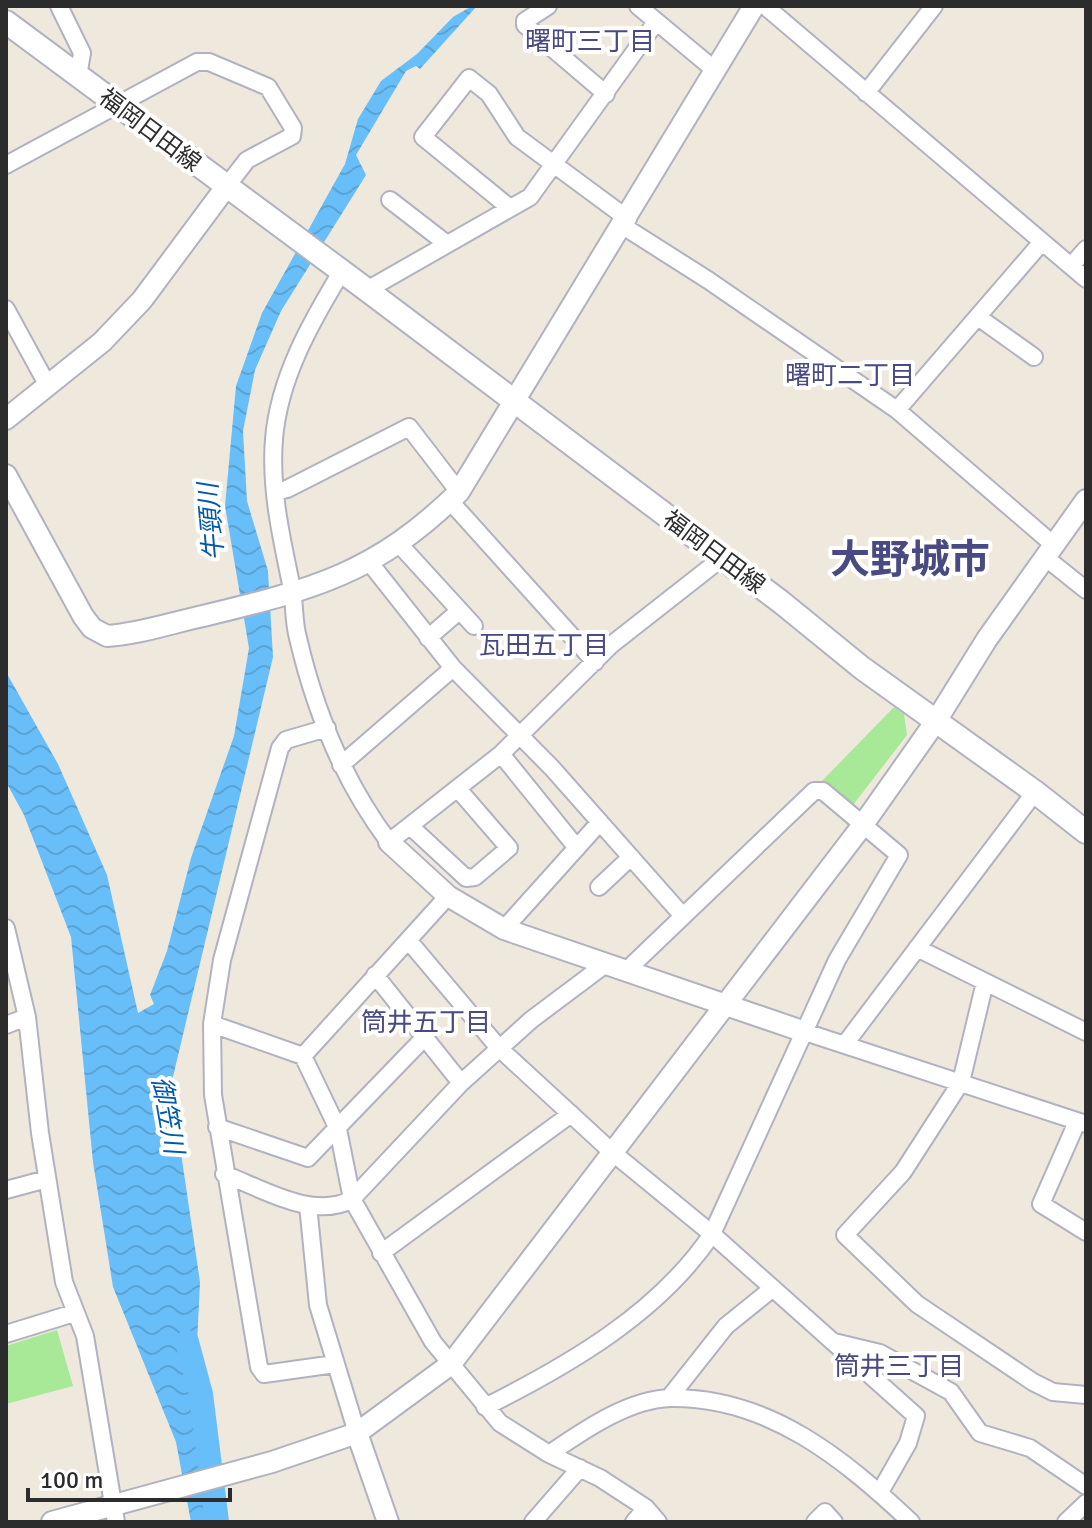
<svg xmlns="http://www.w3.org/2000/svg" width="1092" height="1528" viewBox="0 0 1092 1528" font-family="Signika,'Noto Sans JP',sans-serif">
  <defs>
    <pattern id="water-waves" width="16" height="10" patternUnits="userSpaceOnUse" patternTransform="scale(2)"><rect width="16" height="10" fill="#68bef8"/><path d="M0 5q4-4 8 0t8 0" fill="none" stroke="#5aa3d5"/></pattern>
  </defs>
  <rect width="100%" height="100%" fill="#efe9dd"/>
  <!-- grass -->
  <path fill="#a7e996" d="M894,707L904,714L907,735L853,805L846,806L821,782Z
    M57,1330L73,1386L6,1404V1346Z"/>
  <!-- water -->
  <path fill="url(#water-waves)" d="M472,6H477L420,69L416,66L406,71L356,155L366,175L281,311L255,370L243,431L247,501L268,571L273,657L171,1085L200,1282L194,1406L213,1522H191L176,1442L113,1287L93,1162L71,937L24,815L6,782V672L58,764L107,875L138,1013L154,1004L150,995L167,951L191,858L234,736L249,648L225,506L236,386L262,313L345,164L358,119L381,81L417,54L453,17Z"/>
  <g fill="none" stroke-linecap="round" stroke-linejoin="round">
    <!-- river -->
    <path stroke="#68bef8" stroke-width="24" d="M187,1342L201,1394L217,1522"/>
    <defs>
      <path id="minor" d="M59,6L82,53L78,76
        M548,6L525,21V25L606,94
        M638,6L716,71
        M765,6L1086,279
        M866,93L934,6
        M6,165L197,62H209L268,87L293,128L292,136L247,160L226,187
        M390,200L447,244
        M510,208L423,137L469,78L489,94L517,137L628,219
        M623,226L708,280L897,410L1055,546
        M1071,266L1086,249
        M342,271C311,322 279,378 274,439C270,488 281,536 291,584C295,602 293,620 298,638C315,711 344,782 389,842L501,754L611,645L722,558
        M367,290L530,197L656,22
        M6,309L48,386
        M978,317L1034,357
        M897,410L1042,242
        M275,492L287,489L409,427L459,492
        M450,501L595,662
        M400,545L474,626
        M1046,558L1086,590
        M370,563L453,668L552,768L682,915
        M428,638L459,611
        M327,728L286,740L280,748L222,960L212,1024L213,1095L259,1367L264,1374L335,1364
        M501,754L577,848
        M341,765L453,668
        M410,826L466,878L475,877L509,848L458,789
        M599,887L631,857
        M6,928L27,1017L40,1133L64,1282L85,1336L116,1522
        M504,929L600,822
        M408,940L499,1048L612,1152L712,1234L916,1416L908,1443L880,1492
        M917,948L1086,1032
        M375,975L461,1083
        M985,982L961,1082L903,1172L845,1235L917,1304L1033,1382L1053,1392L1086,1395
        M212,1024L303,1056L338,1129L352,1199L433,1342L500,1423L549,1454L600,1478L646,1508L658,1522
        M6,1025L27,1017
        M805,1032L1086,1124
        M845,1044L1035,792
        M303,1056L448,896
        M1077,1122L1041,1204L1086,1232
        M217,1127L308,1158L424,1038
        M224,1174C261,1188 314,1221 352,1199L461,1083L531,1020L607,963
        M6,1190L47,1179
        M308,1205L318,1305L357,1433
        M381,1253L571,1114
        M6,1334L74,1313
        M834,1342L880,1353L951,1392L980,1433L1030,1448L1086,1486
        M669,1398L726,1326L773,1288
        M485,1407C569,1365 659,1313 712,1234L837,960L899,855L823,791H814L628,969
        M549,1454C583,1431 628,1399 671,1398C769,1397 844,1459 911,1522
        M533,1522L580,1468
        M634,1522L646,1508
        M815,1522L825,1512L834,1522
        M1066,1522L1086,1503"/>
      <path id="tertiary" d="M6,419L102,342L142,300L226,187
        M6,475L83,616L92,628L107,636C139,634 171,623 203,616C314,589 375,574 459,492L754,6
        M389,842L448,896L504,929L805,1032
        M357,1433L388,1522
        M52,1522L272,1462L357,1433L451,1364L862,826L936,721L987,639L1086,500"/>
      <path id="secondary" d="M6,22L367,290L781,602L862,668L1035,792L1086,832"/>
    </defs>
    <!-- minor casing -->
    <use href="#minor" stroke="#b1b2c1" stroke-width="20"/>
    <!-- tertiary casing -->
    <use href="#tertiary" stroke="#b1b2c1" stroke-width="24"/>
    <!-- secondary casing -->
    <use href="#secondary" stroke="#b1b2c1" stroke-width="26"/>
    <!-- minor -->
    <use href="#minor" stroke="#fff" stroke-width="16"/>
    <!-- tertiary -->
    <use href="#tertiary" stroke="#fff" stroke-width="20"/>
    <!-- secondary -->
    <use href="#secondary" stroke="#fff" stroke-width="22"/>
  </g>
  <g text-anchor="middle" stroke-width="8" stroke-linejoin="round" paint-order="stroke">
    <!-- street labels -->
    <g font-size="24" fill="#2c2c2c" stroke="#fff">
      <text transform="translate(150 130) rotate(37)" y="8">福岡日田線</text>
      <text transform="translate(714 552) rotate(37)" y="8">福岡日田線</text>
    </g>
    <!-- neighbourhood labels -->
    <g font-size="26" fill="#484a81" stroke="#fff">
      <text x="590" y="50">曙町三丁目</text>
      <text x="850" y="384">曙町二丁目</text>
      <text x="544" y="654">瓦田五丁目</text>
      <text x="426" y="1031">筒井五丁目</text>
      <text x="899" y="1375">筒井三丁目</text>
    </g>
    <!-- water labels -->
    <g font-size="26" font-style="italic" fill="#0359a9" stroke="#fff">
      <text transform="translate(211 522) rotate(-95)" y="9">牛頸川</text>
      <text transform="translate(168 1115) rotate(80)" y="9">御笠川</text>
    </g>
    <!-- town labels -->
    <g font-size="40" font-weight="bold" fill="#484a81" stroke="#fff">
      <text x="910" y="573">大野城市</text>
    </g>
  </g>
  <!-- border -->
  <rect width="1092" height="1528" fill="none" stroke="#2c2c2c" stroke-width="16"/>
  <!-- scale -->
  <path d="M28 1488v12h202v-12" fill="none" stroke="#2c2c2c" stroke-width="4"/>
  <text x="40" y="1488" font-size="24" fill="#2c2c2c" stroke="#ffffff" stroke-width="6" paint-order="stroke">100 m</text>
</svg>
